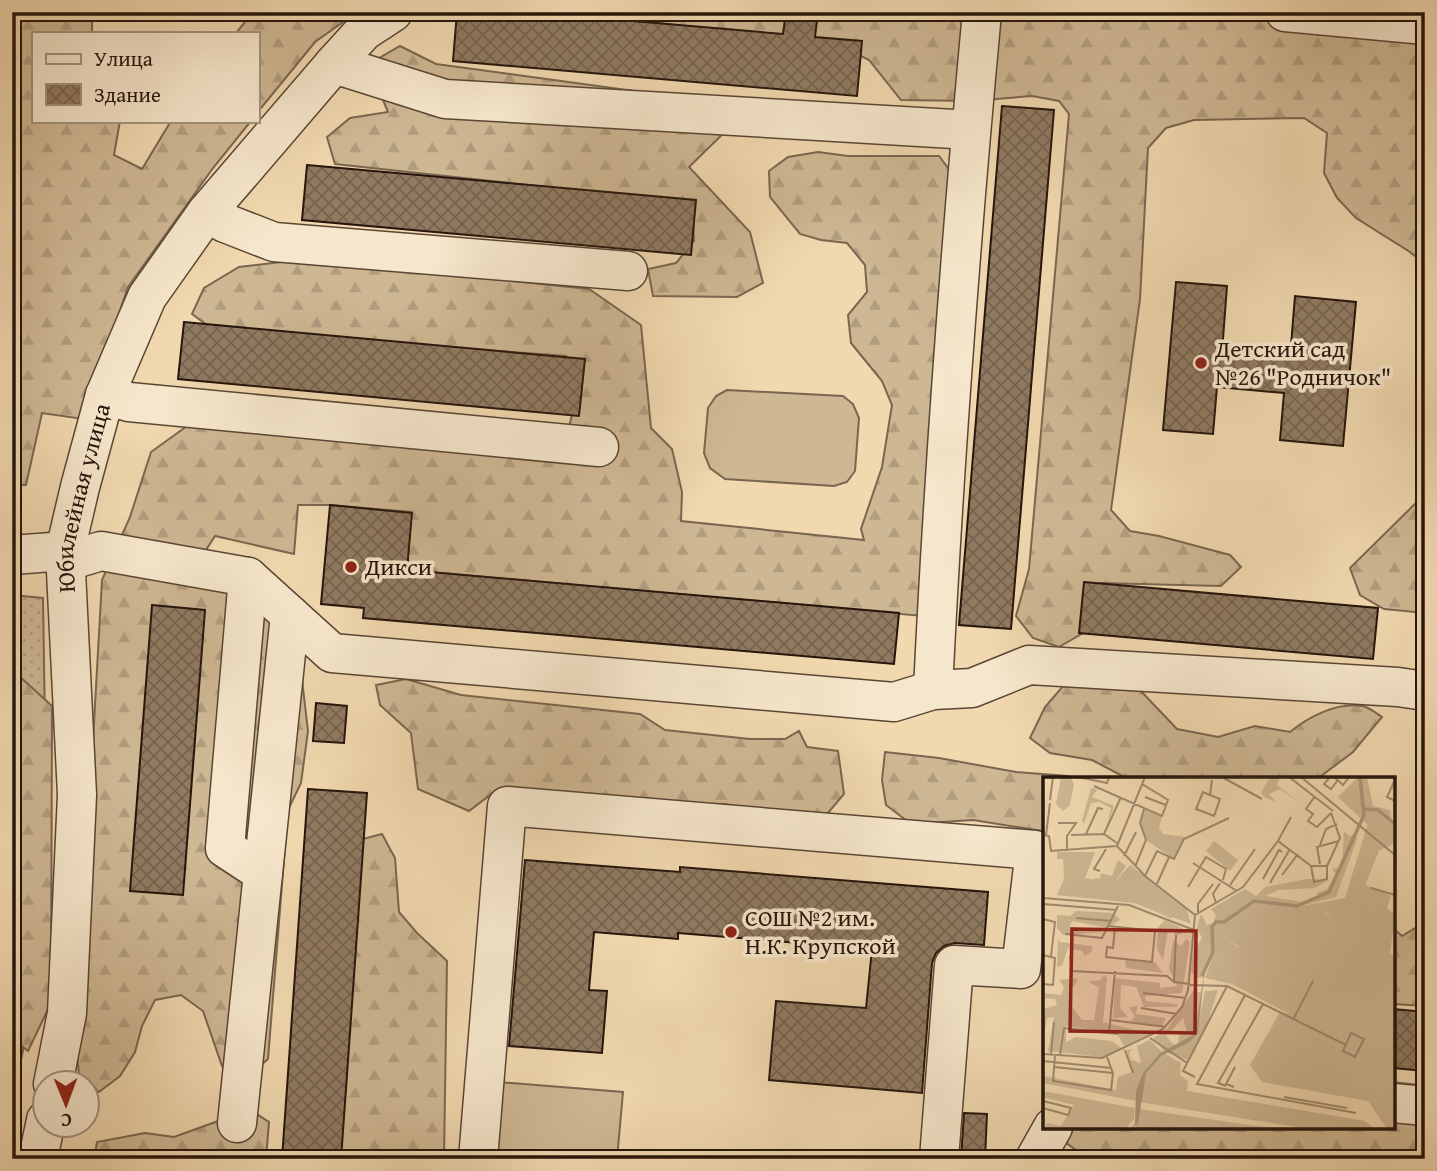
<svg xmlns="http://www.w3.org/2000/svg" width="1437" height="1171" viewBox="0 0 1437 1171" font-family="'Gentium Book Plus',serif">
  <defs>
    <pattern id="grass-dots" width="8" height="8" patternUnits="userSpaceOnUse" patternTransform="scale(1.75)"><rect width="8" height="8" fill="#ceb793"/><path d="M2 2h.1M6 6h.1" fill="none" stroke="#b19c7e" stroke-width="1.8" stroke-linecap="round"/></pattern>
    <pattern id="forest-firs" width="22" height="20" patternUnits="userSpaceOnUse" patternTransform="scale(1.75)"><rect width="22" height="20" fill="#ceb793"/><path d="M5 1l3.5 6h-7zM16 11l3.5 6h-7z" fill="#b19c7e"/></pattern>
    <pattern id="building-cross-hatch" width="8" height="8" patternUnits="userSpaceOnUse" patternTransform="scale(1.75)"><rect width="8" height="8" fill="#907a61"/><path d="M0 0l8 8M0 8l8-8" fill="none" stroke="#75634e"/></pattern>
  </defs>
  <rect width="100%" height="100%" fill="#f1d8af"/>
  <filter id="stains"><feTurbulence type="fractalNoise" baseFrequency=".00286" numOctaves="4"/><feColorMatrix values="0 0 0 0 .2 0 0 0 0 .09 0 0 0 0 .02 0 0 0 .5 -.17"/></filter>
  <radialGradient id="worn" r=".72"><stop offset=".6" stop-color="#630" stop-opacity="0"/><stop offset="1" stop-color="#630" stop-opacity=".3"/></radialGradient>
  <!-- grass -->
  <path fill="url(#grass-dots)" stroke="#7a6650" stroke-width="2" d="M12,595L43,598L46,792L37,983L12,1103Z"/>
  <!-- forest -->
  <path fill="url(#forest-firs)" stroke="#7a6650" stroke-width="2" d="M12,12H92V33H33V121H120L114,155L142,169L171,121H251L213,168L128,287L83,419L42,413L26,485H12Z
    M253,12H357L315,42L257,113V33H236Z
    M581,12H1189L1403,35L1425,43V264L1410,252L1356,218L1337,198L1324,173L1327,133L1304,118L1194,120L1166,128L1148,148L1140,299L1111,510L1130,531L1159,536L1230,555L1241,567L1221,586L1100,583L1083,633L1059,647L1033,638L1016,616L1029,569L1069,114L1059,101L1032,96L971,101L901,100L869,60L847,49Z
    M400,46L436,64L729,104L736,121L689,167L750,232L763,283L737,297L653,296L648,269L676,263L694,241L692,203L335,164L327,137L350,118L388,112L378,88L374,61Z
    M818,152L848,156H939L957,180L923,616L407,570L411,512L330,505H298L294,554L215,536L206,550L270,621L301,671L308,731L301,783L288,810L268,1059L247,1077L222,1066L203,1011L181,995L155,1000L142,1026L135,1052L120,1076L99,1092L79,1074L76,1045L102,580L130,517L151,452L194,421L567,436L573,410L574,383L566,356L215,331L192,314L204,288L239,267L307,259L589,289L641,325L651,428L672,449L682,492L681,521L864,540L861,529L882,467L892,405L882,381L851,343L848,315L867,292L865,265L847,243L821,240L800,234L770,197L769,171L788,157Z
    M1425,494V613L1384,609L1360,595L1350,568Z
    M12,668L18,675L52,706L51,1003L28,1051L12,1038V997L15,980L12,978Z
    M406,679L461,695L640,714L665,730L750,739H785L799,731L807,747L838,751L844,794L822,820L724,804H654L547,791L498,789L469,811L418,789L411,733L380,705L376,685Z
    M1064,685L1138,688L1177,729L1218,737L1255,726L1290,732C1308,717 1337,702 1362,706C1369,707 1376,713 1382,717L1353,752L1317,779H1128L1092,760L1050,753L1030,738L1045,707Z
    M885,752L939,758L1016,772L1068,776L1072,779H1045V845L1042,831L973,820L911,824L886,805L882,780Z
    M382,834L395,858L399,912L417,933L447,961L444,1159H334L359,840Z
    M1425,922V1006L1393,1004V928L1402,936Z
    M1393,1082L1425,1086V1159H1089L1066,1143L1068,1127H1393Z
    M246,1107L269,1122L266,1159H94L97,1142L145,1133L174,1137L221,1120Z"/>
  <!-- garden -->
  <path fill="#ceb793" stroke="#7a6650" stroke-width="2" d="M727,390L843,396L853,404L859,418L855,471L847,482L834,486L725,479L710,468L704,453L708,408L716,396Z
    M498,1082L623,1092L617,1159H584L492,1151Z"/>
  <!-- building -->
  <path fill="url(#building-cross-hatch)" stroke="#26150c" stroke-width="2" d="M457,12H527L783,34L786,12H818L815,37L862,41L857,96L453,61Z
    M1002,106L1054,110L1011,629L959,625Z
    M307,165L696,200L691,255L302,220Z
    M1176,282L1227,286L1222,352L1290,358L1295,296L1356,302L1343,446L1280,440L1284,393L1217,387L1213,434L1163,430Z
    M184,322L585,359L579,416L178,379Z
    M330,505L412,513L407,570L899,613L894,664L363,618L364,608L321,604Z
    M1084,582L1378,608L1373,659L1079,633Z
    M152,605L205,610L183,895L130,891Z
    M316,703L347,706L344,743L313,741Z
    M308,789L367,793L341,1159H282Z
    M525,860L680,872V867L988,892L984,945L955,943L944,946L936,953L932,963L922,1093L769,1080L776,1001L866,1008L872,949L678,933V939L594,932L589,990L607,991L602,1053L509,1046Z
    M1393,1009L1425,1012V1071L1393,1068Z
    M964,1113L987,1114L985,1159H961Z"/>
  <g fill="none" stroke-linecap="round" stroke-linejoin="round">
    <defs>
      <g id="minor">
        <path d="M1285,12L1425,25"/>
        <path d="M334,64L445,99L971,130"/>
        <path d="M207,212L225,223L274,242L628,271"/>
        <path d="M105,395L129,402L599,447"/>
        <path d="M12,555L65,551"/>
        <path d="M65,562L101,551L248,577L332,653L894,702L933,690L972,688L1029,665L1398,687L1425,691"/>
        <path d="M933,690C944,464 961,238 982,12"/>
        <path d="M263,873L290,615"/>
        <path id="s1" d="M53,1084L67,1013L77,795L65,551L80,487L105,395L147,297L207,212L334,64L364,31L393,12"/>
        <path d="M1393,1103L1425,1106"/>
        <path d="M237,1123L263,873L225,848L248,577"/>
        <path d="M38,1159L46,1120"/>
        <path d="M478,1159L507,806L1035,850L1021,969L954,965L939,1159"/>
        <path d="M1035,1159L1053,1127"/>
      </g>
    </defs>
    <!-- minor casing -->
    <use href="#minor" stroke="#594635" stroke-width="41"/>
    <!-- minor -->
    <use href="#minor" stroke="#f6e6cb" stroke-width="38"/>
  </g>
  <!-- markers -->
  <g fill="#8f2418" stroke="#f6e6cb" stroke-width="2.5">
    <circle cx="1201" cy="363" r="7"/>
    <circle cx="351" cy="567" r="7"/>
    <circle cx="731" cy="932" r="7"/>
  </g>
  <g text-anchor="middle" stroke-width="7" stroke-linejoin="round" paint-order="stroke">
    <!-- poi labels -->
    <g font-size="24" fill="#26150c" stroke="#f6e6cb" text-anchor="start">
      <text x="1215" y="357">Детский сад<tspan x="1215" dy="28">№26 "Родничок"</tspan></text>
      <text x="365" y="575">Дикси</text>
      <text x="745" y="926">СОШ №2 им.<tspan x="745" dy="28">Н.К. Крупской</tspan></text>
    </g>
    <!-- street labels -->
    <g font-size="24" fill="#26150c" stroke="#f6e6cb">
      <text dy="8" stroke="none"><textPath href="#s1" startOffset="590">Юбилейная улица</textPath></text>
    </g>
  </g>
  <!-- overview -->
  <g transform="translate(1043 777)">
    <rect width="352" height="352" fill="#f1d8af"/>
    <path d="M101,32L119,39L116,51L120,57L142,60L131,82L103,63L97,46ZM325,46L352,51V66L336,74L322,108L348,119L344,131L352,138L347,177L352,179V352H344L325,324L219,305L207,288L237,235L280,243L318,175L282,135L207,176L189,207L162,201L169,182L197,170L179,160L175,152L205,130L224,126L254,130L302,121ZM171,64L195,83L187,94L163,74ZM14,75H52L42,101L70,107L87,88L143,130L148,147L91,126L14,118L21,103V82H14ZM175,213L164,247L145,283L124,276L136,269L156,244L162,214ZM107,263L119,275L100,296L93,324L0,306V299L73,313L75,300L90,295L84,273L91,272L86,275L88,283L98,286L94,269ZM122,277L138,286L137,298L145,304L144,314L322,344L332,352H267L96,325L103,296ZM0,314L92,331L91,342L83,351L2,352L4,346L18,349L31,328L0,320ZM96,332L235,352H92Z" fill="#ceb793"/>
    <path d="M227,0H237L234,8L256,25L237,12L226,17L233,25L223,21L218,16ZM315,0H324L330,29L347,33L352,62L346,68L295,20ZM48,11L55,12L49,20L71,29L63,51L68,31L56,25L48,26L41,47L39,43ZM301,54L306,59L313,57L314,62L293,120L254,130L224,126L205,130L175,152L179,160L197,171L169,182L159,194L163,200L154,201L148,194L151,165L153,171L159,161L154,151L158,137L164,148L170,146L173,138L168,132L202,112L213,119L222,110L264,102L286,103L271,111L235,113L223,119L259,125L275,121L274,116L284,112L293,97L289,92L299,90ZM48,76L29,94L34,101L40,98V112L52,120L14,118L21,103L20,77ZM75,83L83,89L70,108L48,102L57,101L58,96L69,99ZM103,111L127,127L129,142L100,129ZM33,134L71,136L77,143L64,151L29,144L27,150L61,155L20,158L14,151V138L27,139ZM122,143L145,154L132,159L130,152L125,153L120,183L114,172L115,150ZM15,161L17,165L49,169V174L42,179L39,174L25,171L19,189L14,190ZM143,162L147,165L139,216L102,219L103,224L134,227V230H101L93,210L78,208L77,231L85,240L70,241L72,201L117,206V211L134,209L126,192L130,163L138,169ZM82,183L112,185L120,196L83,191ZM61,198L64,201L60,245L107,257L81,269L74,256L23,249V265L33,260L69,264L79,272L60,280L5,274L11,240L4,241L0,264V232L14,228L12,222L0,221V216L18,218L21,210L16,203L32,201L35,204L27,213V228L39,243H51L56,210L45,205L57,203ZM150,214L159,216L152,257L135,267L136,259L144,255L140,241L123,259L132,269L121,274L110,261L124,252ZM95,229L92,237L123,241L119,250L88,244L92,240L86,230ZM107,263L119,275L107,287L95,310L90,298L80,304L89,314L74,313L75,300L90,295L87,285L95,292L104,272L101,265ZM122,277L128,280L115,286L113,296L97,316L103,296ZM133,302L144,314L314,345L265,346L120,321L127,305ZM108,343L155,346L198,352H124L111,349Z" fill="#ceb793"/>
    <path d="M18,0L28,1L31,7L27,28L20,34L13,27ZM281,135L319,174L280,243L267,248L189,207L206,176L200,172L203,166L263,138Z" fill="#ceb793"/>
    <path d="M162,190L155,255L147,265L120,278L103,296L95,347L87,352L92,347L93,314L100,296L117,276L152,257Z" fill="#ac9678"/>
    <path fill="none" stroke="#ac9678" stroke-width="3.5" d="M322,32L335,33L352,47M159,199L170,175L169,150L173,145H181L211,124L254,129L286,115L321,38L317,0"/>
    <path fill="none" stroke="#a08a6e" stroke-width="2" d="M35,0L64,6L66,0M179,0L219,22M246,0L290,34M258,0L352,78M287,0L281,7L288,12L294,4M291,0L300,8L306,0M352,3L344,20L352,24M51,9L119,39L125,23L99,7M167,18L160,15L153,32L171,39L177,22L167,18L169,3M272,19L263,32L270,37L265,44L274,50L288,36M102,20L123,28M7,23L10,0M15,46H33L24,59V74M43,57L55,31L60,32M61,57L78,20M0,58L6,59L8,74L74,69M3,58L7,26M28,58L61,57L74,66M235,64L248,40M277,68L283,52L294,47M74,69L102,99L152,138M74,69L102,0M81,79L93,55M150,86L194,114M277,87L274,70L296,64M284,89H268L271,105L284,102V89L297,61L288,36M92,90L103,63L97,46L101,32M57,94L51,92L63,72M239,98L255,77M102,99L114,74L131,82L141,62L186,41M220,102L236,73L239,75M227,106L247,72M187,108L212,72M113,109L126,80M145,110L163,80L183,92L180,103M328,111L352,118M0,121L86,128L151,153M173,126L170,117L177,106M0,127L74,133M155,135V127L170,107M152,138L200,110L235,64L268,89M33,141L69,144M0,142L12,145L8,179M66,149L112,154L109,185L63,180L64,170L70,171L72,150M22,157L59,161L76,127M0,178L12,181L10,208L0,207M27,179L29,194L124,199L131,205L147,207M131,205L133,158M147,208L184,209L303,268M100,216L143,221M202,218L154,307L313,336M98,231L134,237M68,243L123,250M250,243L270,204M66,256L72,194M308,256L321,262L312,280L300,274ZM107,261L144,286M82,273L90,296M0,277L59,281L120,252L139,230L145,213L152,138M8,278L11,245M12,278L10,304L68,313L70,296L64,280M17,278L21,251L75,257M0,284L68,291M11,290L70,296M152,300L140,294L184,209M183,309L175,306L220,227M191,310L183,307L192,290M241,320L304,331M0,324L28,331L25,338L0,331"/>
    <path fill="#8f2418" fill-opacity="0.15" stroke="#8f2418" stroke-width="3.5" d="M29,152L153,154L152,256L27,254Z"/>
    <rect width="352" height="352" fill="none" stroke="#26150c" stroke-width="3.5"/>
  </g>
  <!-- margin -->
  <rect width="1437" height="1171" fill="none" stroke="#f1d8af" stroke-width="42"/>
  <rect x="14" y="14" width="1409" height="1143" fill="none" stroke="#26150c" stroke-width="3.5"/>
  <rect x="21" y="21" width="1395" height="1129" fill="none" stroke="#26150c" stroke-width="2"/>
  <!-- legend -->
  <rect x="32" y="32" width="228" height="91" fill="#f6e6cb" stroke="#a3927f" stroke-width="2"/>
  <rect x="46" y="54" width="35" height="10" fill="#f6e6cb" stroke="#a3927f" stroke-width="2"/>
  <text x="94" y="66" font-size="21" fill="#26150c">Улица</text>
  <rect x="46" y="84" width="35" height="21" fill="url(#building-cross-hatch)" stroke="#a3927f" stroke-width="2"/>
  <text x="94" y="102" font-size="21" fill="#26150c">Здание</text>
  <!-- north arrow -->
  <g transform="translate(66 1104) rotate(179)"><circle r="33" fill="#f6e6cb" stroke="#a3927f" stroke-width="2"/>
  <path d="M0-5L12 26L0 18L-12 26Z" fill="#8f2418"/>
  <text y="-10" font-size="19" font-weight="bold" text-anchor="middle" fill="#26150c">С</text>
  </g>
  <rect width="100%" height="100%" filter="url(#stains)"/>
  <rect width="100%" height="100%" fill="url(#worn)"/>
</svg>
